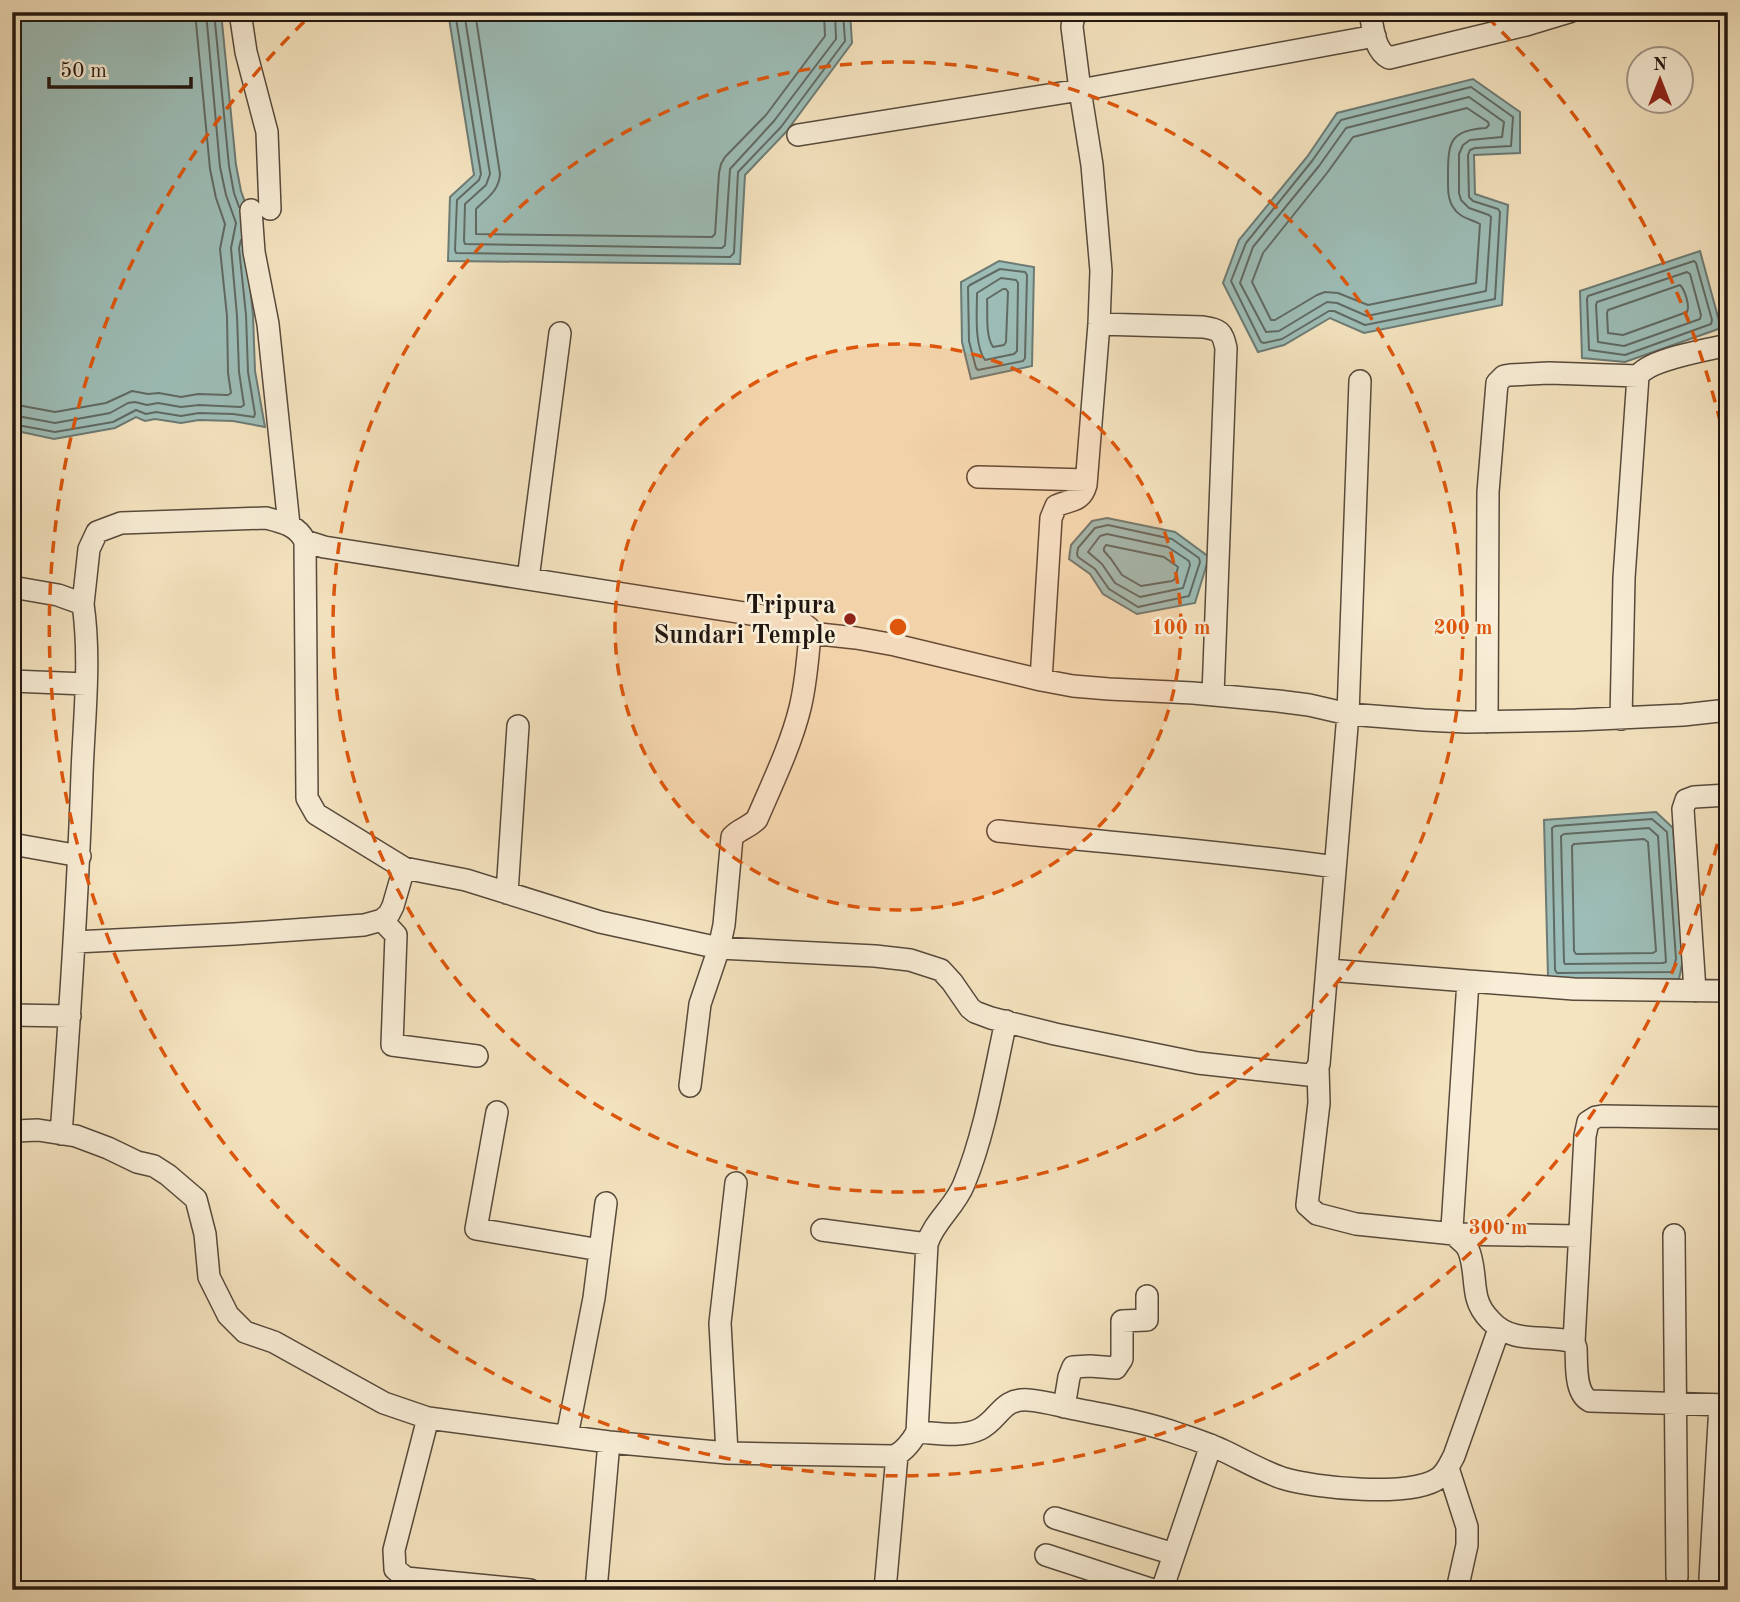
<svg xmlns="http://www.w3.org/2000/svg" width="1740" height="1602" viewBox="0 0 1740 1602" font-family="'Old Standard TT',serif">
  <rect width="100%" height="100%" fill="#f5e4c0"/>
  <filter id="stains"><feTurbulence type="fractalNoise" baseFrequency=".00286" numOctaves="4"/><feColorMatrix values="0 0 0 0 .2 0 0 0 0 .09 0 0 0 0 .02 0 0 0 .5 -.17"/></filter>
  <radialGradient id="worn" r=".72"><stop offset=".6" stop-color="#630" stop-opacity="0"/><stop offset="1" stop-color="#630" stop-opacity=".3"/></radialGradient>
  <!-- water -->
  <path fill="#9dbeb8" stroke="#6c7b75" stroke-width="2" d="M12,12H221L236,165L241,191L252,222L246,247L253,315L255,371L265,427L233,421L199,420L181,423L155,419L145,421L136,417L115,428L54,439L12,430Z
    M448,12H850L852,43L786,132L745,175L740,264L448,261L450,197L474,175Z
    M1473,79L1520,112V153L1474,155L1475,194L1508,205L1502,305L1364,333L1330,318L1284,345L1258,352L1223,283L1239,240L1307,157L1337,113Z
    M1700,251L1721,328L1625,362L1582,358L1580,291Z
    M999,261L1034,267L1032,366L971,379L962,342L961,282Z
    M1107,518L1175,532L1209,557L1195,603L1137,614L1103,594L1090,574L1069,559L1071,545L1092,521Z
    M1656,812L1673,828L1683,960L1679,979L1555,981L1548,977L1544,820Z"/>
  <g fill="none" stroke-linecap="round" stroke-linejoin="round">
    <!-- shore -->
    <path stroke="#606a64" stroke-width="2" d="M214,12L229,166L234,193L239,207
      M455,12L481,174L479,180L457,200L455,250L456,253L730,257L734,253L738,172L781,127L845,41L843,12
      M464,12L490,174L486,185L465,204L464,241L465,244L722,248L725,245L730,169L774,121L836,39L835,12
      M475,12L500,174C499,191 487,198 476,209V234L712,237L715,234L719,173L721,164L725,157L766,115L825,36L824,12
      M1471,87L1513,117L1511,146L1475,148L1470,150L1468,155L1469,197L1473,201L1498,209L1500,212L1495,299L1365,325L1334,311H1329L1282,339L1264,343L1261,342L1231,281L1246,243L1312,161L1341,120Z
      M1469,97L1504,122L1502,137L1470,140L1463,145L1459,154V193L1461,200L1469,208L1489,215L1491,217L1486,291L1367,316L1337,303L1327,302L1279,331L1266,332L1240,283L1253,247L1319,166L1346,128Z
      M1467,108L1488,122L1489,125L1486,128C1450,130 1448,142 1448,175C1448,185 1447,198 1453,207C1459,218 1471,219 1480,224L1476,283L1368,305L1338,293L1325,292L1317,295L1275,320H1271L1252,282L1263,253L1327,173L1353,137Z
      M1694,261L1696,263L1712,320L1711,324L1625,355L1589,350L1587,299L1588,296Z
      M1000,269L1025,272L1027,275L1025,358L1023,361L978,370L976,368L969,341L968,287L970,285Z
      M1687,272L1690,274L1701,315L1700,319L1624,346L1598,342L1596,305L1597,302Z
      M1001,278L1016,280L1018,283L1017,351L1014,354L985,360C974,345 977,311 977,293Z
      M1680,285C1685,290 1690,306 1687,312L1623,335L1608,333L1607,313L1608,310Z
      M1003,289H1006L1008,292L1006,342L1004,345L993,347C985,335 988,313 987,299Z
      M12,404L55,412L106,403L132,391L148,394L159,393L181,397L198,394L228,395L231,393L228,373L227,316L220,249L225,224L216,198L210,169L195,12
      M12,415L55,423L110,413L128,403L135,402L147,405L158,403L181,407L199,405L241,407L244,405L239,372L237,316L231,248L236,223L226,195L220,167L206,12
      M12,424L55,432L113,422L136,410L146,414L156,412L181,416L199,413L233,414L254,417L255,414L248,372L246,315L239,248L241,240
      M1108,525L1172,539L1199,558L1200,562L1189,596L1138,607L1109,589L1095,569L1078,557L1077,554L1078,548L1095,528Z
      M1107,534L1168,547L1189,561L1190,565L1183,588L1140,597L1115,583L1102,564L1088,552L1100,536Z
      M1106,545L1164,557L1178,567L1175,579L1172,581L1141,586L1122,575L1111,559L1104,551V548Z
      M1652,819L1667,832L1676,959L1673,970L1671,972L1557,973L1555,970L1552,828L1555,826Z
      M1649,828L1658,836L1666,962L1663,963L1565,964L1564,962L1561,836L1564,834Z
      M1644,839L1648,842L1656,951L1653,953L1576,954L1574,951L1572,846L1574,844Z"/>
    <defs>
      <path id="minor" d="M240,12L246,52L267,132L270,209
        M1370,12C1373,28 1374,50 1389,58L1526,25L1569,12
        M1726,12L1728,15
        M798,135L1080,90L1375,36
        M251,210L254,252L268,324L289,525
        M1099,324L1203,327C1220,330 1222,331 1226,348L1213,695
        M978,477L1086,480
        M528,579L560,333
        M12,587L58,595L83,604C91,660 84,718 82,774C78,894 70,1014 61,1134
        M83,604L89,549L97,532L121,523L266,518C282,522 297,525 305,541L324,547L801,622L809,628L810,633C808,658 806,684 800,708C791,745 772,784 757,819C750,827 739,829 732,837L724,925L719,948L875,956L910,960L941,970L952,982L970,1008L975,1012L991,1018L1055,1034L1198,1063L1308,1075L1315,1071L1319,1064L1348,714L1360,381
        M810,633L856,638L895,645L1041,680L1073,686L1109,689L1193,693L1278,701L1309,705L1348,714L1424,720L1466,722L1576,720L1683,715L1728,710
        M1041,680L1051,518L1056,506C1070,499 1081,503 1086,485L1099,324L1101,271L1092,165L1080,90L1072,27L1073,19L1078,12
        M12,681L86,684
        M1621,719L1624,578L1638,376C1649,359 1707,350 1728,345
        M1487,722L1488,492L1497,383L1504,376L1510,375L1549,373L1638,376
        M998,831C1111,843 1223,851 1335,867
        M12,844L80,856
        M404,868L466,880L600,922L719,948L700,1004L690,1086
        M507,893L518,726
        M382,920L396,935L392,1045L477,1056
        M75,942L235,934L364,925L382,920L389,914L393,906L404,868L316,814L307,798L305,541
        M1328,970L1468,981L1452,1228C1455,1240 1464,1240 1468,1249C1475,1264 1473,1282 1477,1298C1479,1306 1485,1315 1491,1321C1513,1345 1545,1334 1574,1342L1576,1348C1577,1363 1574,1393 1590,1401L1728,1405
        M1468,981L1574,989L1728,991
        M1695,991L1683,809L1686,800L1694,797L1728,795
        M12,1015L70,1016
        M1318,1068L1319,1103L1307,1205L1317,1214L1356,1224L1454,1234L1579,1236
        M497,1112L476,1229L600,1250
        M12,1134L16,1131L38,1130L76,1136L108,1148L137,1162L154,1166L168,1175L196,1199L205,1234L209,1277L228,1315L245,1332L274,1342L384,1403L428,1418L609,1442L727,1453L893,1456C903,1453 912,1441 917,1432L927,1244C934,1221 955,1207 964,1184C985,1133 994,1076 1006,1021
        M822,1230L927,1244
        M1674,1235L1677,1577
        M1574,1342L1585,1136L1588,1122L1596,1117L1602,1116L1728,1118
        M1720,1405L1710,1578L1712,1584L1716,1589L1724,1590
        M1064,1407L1069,1377L1073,1367L1090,1366L1116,1368L1122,1359V1321L1147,1320V1296
        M428,1418L394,1550L395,1569L406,1578L530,1590
        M917,1432C937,1433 961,1438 980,1429C1000,1419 1001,1398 1028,1400C1044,1401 1060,1406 1075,1409C1110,1416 1145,1422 1179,1434C1194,1439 1210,1444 1224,1451C1243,1460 1262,1471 1282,1478C1314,1488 1412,1498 1439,1478C1447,1472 1450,1463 1454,1456L1499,1329
        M567,1436L594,1298L606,1203
        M727,1453L720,1323L736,1183
        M1448,1468L1467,1527V1545L1457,1590
        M1055,1518L1174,1554
        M1046,1555L1153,1590
        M596,1590L609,1442
        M885,1590L897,1455
        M1162,1590L1211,1445"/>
    </defs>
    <!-- minor casing -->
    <use href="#minor" stroke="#574a3c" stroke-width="24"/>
    <!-- minor -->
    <use href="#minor" stroke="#f8edd6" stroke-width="21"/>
  </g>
  <!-- distance rings -->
  <circle cx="898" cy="627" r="283" fill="#de560c" fill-opacity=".12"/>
  <g fill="none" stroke="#de560c" stroke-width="3.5" stroke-dasharray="12 9">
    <circle cx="898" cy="627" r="283"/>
    <circle cx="898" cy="627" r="565"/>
    <path d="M1727 803A848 848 0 1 1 309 17M1487 17A848 848 0 0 1 1727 451"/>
  </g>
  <!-- markers -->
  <circle fill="#8f2418" stroke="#f8edd6" stroke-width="2.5" cx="850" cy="619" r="7"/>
  <g text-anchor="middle" stroke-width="5" stroke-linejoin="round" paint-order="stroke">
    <!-- poi labels -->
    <g font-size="26" font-weight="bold" fill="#221710" stroke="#f8edd6" text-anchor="end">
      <text x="836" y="613">Tripura<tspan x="836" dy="30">Sundari Temple</tspan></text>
    </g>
  </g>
  <circle cx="898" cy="627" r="10" fill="#de560c" stroke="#f8edd6" stroke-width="3.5"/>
  <g font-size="21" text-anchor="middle" font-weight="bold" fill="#de560c" stroke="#f8edd6" stroke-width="5" stroke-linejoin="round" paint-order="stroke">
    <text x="1181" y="634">100 m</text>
    <text x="1463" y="634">200 m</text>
    <text x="1498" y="1234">300 m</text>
  </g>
  <!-- margin -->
  <rect width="1740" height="1602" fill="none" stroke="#f5e4c0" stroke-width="42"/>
  <rect x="14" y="14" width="1712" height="1574" fill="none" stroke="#221710" stroke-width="3.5"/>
  <rect x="21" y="21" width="1698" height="1560" fill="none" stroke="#221710" stroke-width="2"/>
  <!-- north arrow -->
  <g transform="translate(1660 80)"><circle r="33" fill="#f8edd6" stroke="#a29787" stroke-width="2"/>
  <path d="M0-5L12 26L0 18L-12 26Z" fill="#8f2418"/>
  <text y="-10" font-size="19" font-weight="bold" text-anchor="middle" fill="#221710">N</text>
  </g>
  <!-- scale -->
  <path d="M49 77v10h142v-10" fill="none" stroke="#221710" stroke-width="3.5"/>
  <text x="60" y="77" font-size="21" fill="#221710" stroke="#f8edd6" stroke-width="5" paint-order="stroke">50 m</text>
  <rect width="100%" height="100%" filter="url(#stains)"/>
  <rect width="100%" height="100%" fill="url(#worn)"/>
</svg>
